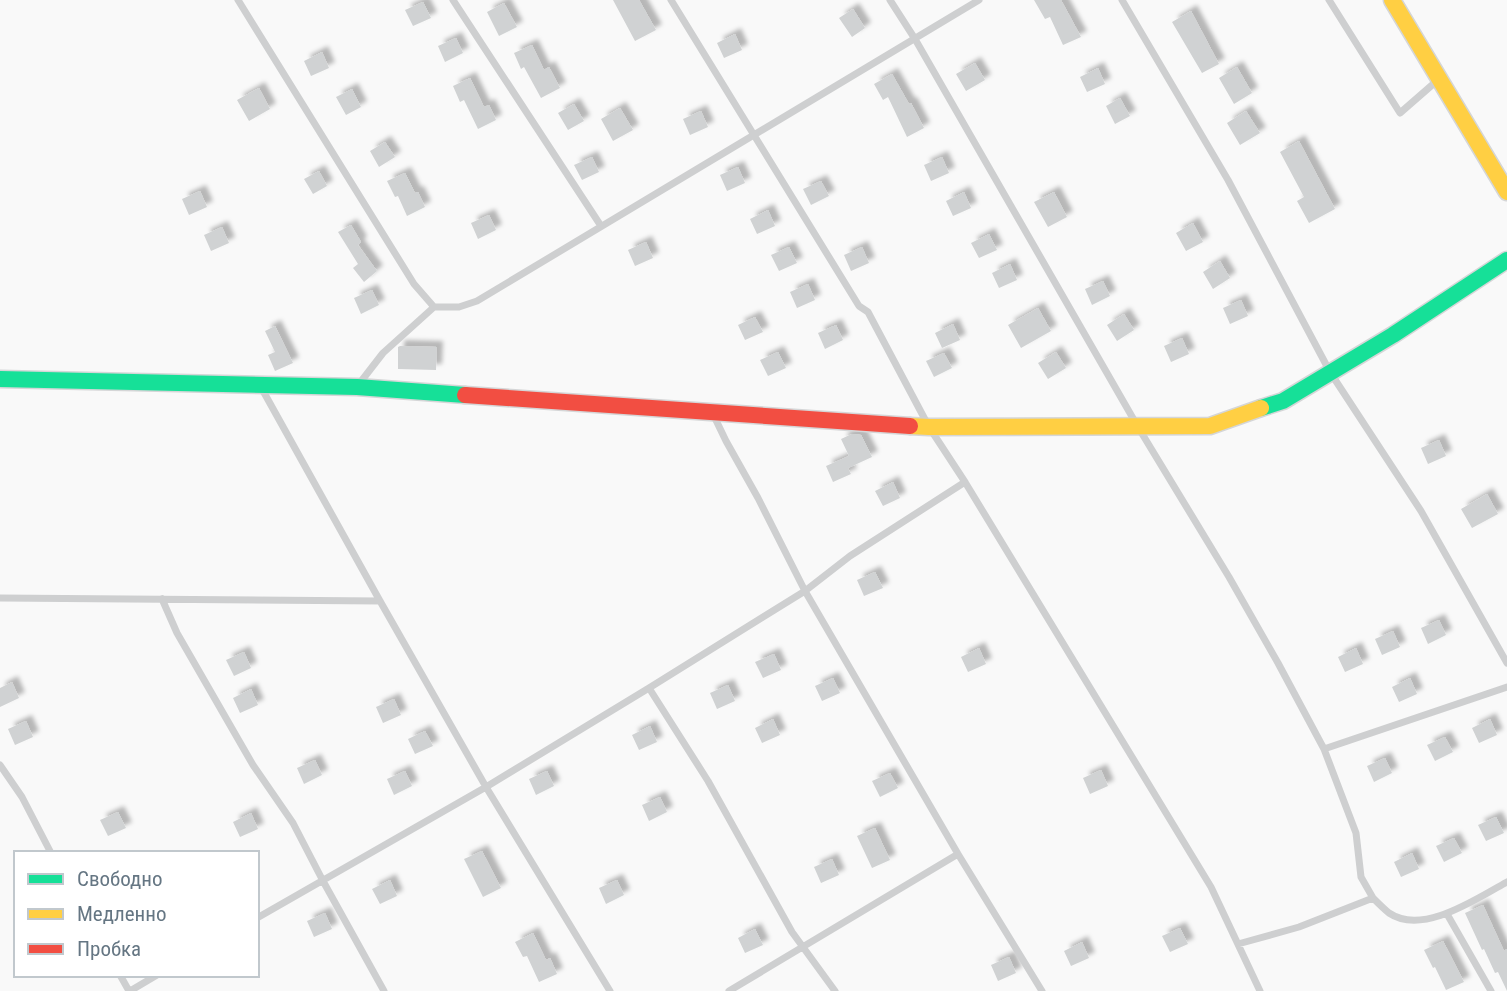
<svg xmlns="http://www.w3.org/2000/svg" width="1507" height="991" viewBox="0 0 1507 991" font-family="'Roboto Condensed',sans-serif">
  <defs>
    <filter id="shadow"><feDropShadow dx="6" dy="-6" stdDeviation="2" flood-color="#0004"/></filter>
  </defs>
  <rect width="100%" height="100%" fill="#f9f9f9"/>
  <!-- building -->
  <path fill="#d0d2d3" filter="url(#shadow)" d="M613,0H639L656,30L635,41Z
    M1034,0H1061L1081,37L1063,45L1050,17L1045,19Z
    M423,2L431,18L413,26L405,10Z
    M504,3L517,27L499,36L487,12Z
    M853,9L865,28L852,37L839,18Z
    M1191,11L1219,64L1202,73L1172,22Z
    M735,34L742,50L724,58L717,43Z
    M456,38L463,53L445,62L438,46Z
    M532,45L544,70L549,67L560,88L541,98L524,67L521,69L514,53Z
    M322,52L329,68L311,76L304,61Z
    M975,63L985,80L966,91L956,74Z
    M1237,67L1252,93L1234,104L1219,78Z
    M1098,68L1105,84L1087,92L1080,77Z
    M892,74L909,104L911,103L924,128L907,137L888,97L883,100L874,84Z
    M470,78L484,107L489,105L496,120L478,129L464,100L460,102L453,86Z
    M259,88L270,109L249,121L237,100Z
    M352,89L361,107L346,115L336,97Z
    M1120,98L1130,116L1115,124L1106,106Z
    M574,104L584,121L568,130L558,113Z
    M620,108L633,130L613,141L601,119Z
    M701,111L708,127L690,135L683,119Z
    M1246,111L1260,133L1240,145L1227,123Z
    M1299,141L1335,209L1309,223L1297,201L1304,197L1280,152Z
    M385,142L395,157L379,167L370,151Z
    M592,157L599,172L582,180L574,165Z
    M942,157L949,173L931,181L924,165Z
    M738,167L745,183L727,191L720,175Z
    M319,171L327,186L313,194L304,179Z
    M405,173L415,193L418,192L425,207L407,216L398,196L395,197L387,181Z
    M821,181L829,196L811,205L803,189Z
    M200,191L207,207L189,215L182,199Z
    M964,192L971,208L953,216L946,201Z
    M1054,192L1067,217L1048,227L1034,202Z
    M768,210L775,226L757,234L750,219Z
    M489,215L496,230L478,239L471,223Z
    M1193,223L1203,242L1186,251L1176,233Z
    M351,225L361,242L358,245L377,271L364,282L353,268L358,264L338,232Z
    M222,227L229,243L211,251L204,235Z
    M989,234L997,250L979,258L971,243Z
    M646,242L653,258L635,266L628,250Z
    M789,247L797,263L779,271L771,255Z
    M862,247L869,263L851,271L844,255Z
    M1220,261L1230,278L1213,289L1203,272Z
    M1010,264L1017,280L999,288L992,273Z
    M1103,281L1110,296L1092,305L1085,289Z
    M808,284L815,300L797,308L790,292Z
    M372,290L379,305L361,314L354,298Z
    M1241,300L1248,316L1230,324L1223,308Z
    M1038,308L1051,331L1021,348L1008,325Z
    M1124,314L1134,330L1117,341L1107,325Z
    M755,317L763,332L745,340L738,325Z
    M953,324L960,340L942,348L935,333Z
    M836,325L843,340L825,349L818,333Z
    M275,326L293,363L275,371L268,355L275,352L265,331Z
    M1182,338L1189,354L1171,362L1164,346Z
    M400,346L437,347L436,370L398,369V347Z
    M778,352L786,368L768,376L760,360Z
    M1056,352L1066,368L1048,379L1038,363Z
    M944,353L952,368L934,377L926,361Z
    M852,434L861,435L872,457L848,468L851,474L833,482L826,466L849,456L841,439Z
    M1439,440L1446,456L1428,464L1421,448Z
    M893,482L900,498L883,506L875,491Z
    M1487,494L1498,514L1472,528L1461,509Z
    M875,572L883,588L864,596L857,580Z
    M1439,620L1446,635L1428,644L1421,628Z
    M1393,631L1400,647L1382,655L1375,639Z
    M979,648L986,664L968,672L961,657Z
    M1356,648L1363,664L1345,672L1338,657Z
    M244,652L251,668L234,676L226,660Z
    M774,654L781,670L763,678L755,662Z
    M833,678L840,693L822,701L815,686Z
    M1410,678L1417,694L1399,702L1392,687Z
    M12,682L19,698L0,707V688Z
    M728,685L735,701L717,709L710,693Z
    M251,689L258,705L240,713L233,698Z
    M394,699L401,715L383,723L376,707Z
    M773,719L780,735L762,743L755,728Z
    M1490,719L1497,735L1479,743L1472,728Z
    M26,721L33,737L15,745L8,729Z
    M650,726L657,742L639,750L632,735Z
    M425,731L433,746L415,754L408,739Z
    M1445,737L1453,752L1435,761L1427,745Z
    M1385,758L1392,773L1374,782L1367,766Z
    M315,760L322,775L304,784L297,768Z
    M1101,770L1108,786L1090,794L1083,778Z
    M405,771L412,786L394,795L387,779Z
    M547,771L554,786L536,795L529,779Z
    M890,773L898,788L880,797L872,781Z
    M660,797L667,812L649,821L642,805Z
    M118,812L126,828L108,836L100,820Z
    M251,813L258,829L240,837L233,822Z
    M1496,817L1504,833L1486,841L1478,825Z
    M875,828L890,860L872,868L857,836Z
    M1454,838L1462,853L1444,862L1436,846Z
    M482,851L501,888L483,897L464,859Z
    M1412,853L1419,869L1401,877L1394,862Z
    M832,859L839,875L821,883L814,867Z
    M390,880L397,896L380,904L372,889Z
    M617,880L624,895L606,904L599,888Z
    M1483,905L1504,951L1507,949V991L1498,972L1495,973L1484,949L1482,950L1465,913Z
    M325,913L332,929L314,937L307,921Z
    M1180,928L1188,944L1170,952L1162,936Z
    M755,929L763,945L745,953L738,938Z
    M533,933L546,960L550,958L557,974L539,982L527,956L523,957L515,942Z
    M1443,941L1464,982L1446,990L1435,967L1433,968L1424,950Z
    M1082,942L1089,958L1071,966L1064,951Z
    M1009,957L1016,973L998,981L991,965Z"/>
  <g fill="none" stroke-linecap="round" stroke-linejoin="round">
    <defs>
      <path id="fast" d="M0,379L357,387L465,395
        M1261,408L1283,401L1393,335L1507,260"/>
      <path id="slow" d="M1392,0L1507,192
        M910,426L929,427L1210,426L1261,408"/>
      <path id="jam" d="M465,395L910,426"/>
    </defs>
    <!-- fast casing -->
    <use href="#fast" stroke="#d5d6d7" stroke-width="19"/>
    <!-- slow casing -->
    <use href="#slow" stroke="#d5d6d7" stroke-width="19"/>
    <!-- jam casing -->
    <use href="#jam" stroke="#d5d6d7" stroke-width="19"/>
    <!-- lane -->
    <path stroke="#cecfd0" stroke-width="7" d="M238,0L414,284L434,307
      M453,0L601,226
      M671,0L859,306L868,312L929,427L965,482L1211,887L1260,991
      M890,0L915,39L1138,427L1229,577L1278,663L1324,749L1356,833L1361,877L1373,898
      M1122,0L1228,180L1330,372L1421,511L1507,663
      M1329,0L1400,113L1439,79
      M359,384L383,353L434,307H459L477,301L979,0
      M262,389L380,601L486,787L610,991
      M713,414L726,441L758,498L805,591L958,854L1042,991
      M0,598L380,601
      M162,599L177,633L253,765L293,823L323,881L384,991
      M649,688L708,781L792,932L835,991
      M1324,749L1507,687
      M0,765L22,797L51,853
      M1447,914L1491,991
      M257,918L486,787L649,688L805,591L850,556L965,482
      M1238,944L1299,927L1373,898C1378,903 1384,909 1389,913C1423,936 1477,898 1507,882
      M120,975L129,991
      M130,991L157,975
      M729,991L958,854"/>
    <!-- fast -->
    <use href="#fast" stroke="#16e098" stroke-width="16"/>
    <!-- slow -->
    <use href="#slow" stroke="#ffcf43" stroke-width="16"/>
    <!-- jam -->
    <use href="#jam" stroke="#f24e42" stroke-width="16"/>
  </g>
  <!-- legend -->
  <rect x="14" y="851" width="245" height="126" fill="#ffffff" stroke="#c1c8cd" stroke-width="2"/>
  <rect x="28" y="874" width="35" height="10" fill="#16e098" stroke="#c1c8cd" stroke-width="2"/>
  <text x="77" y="886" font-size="21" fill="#657683">Свободно</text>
  <rect x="28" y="909" width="35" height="10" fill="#ffcf43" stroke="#c1c8cd" stroke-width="2"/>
  <text x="77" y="921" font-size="21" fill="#657683">Медленно</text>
  <rect x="28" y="944" width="35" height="10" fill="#f24e42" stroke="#c1c8cd" stroke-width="2"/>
  <text x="77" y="956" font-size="21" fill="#657683">Пробка</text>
</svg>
